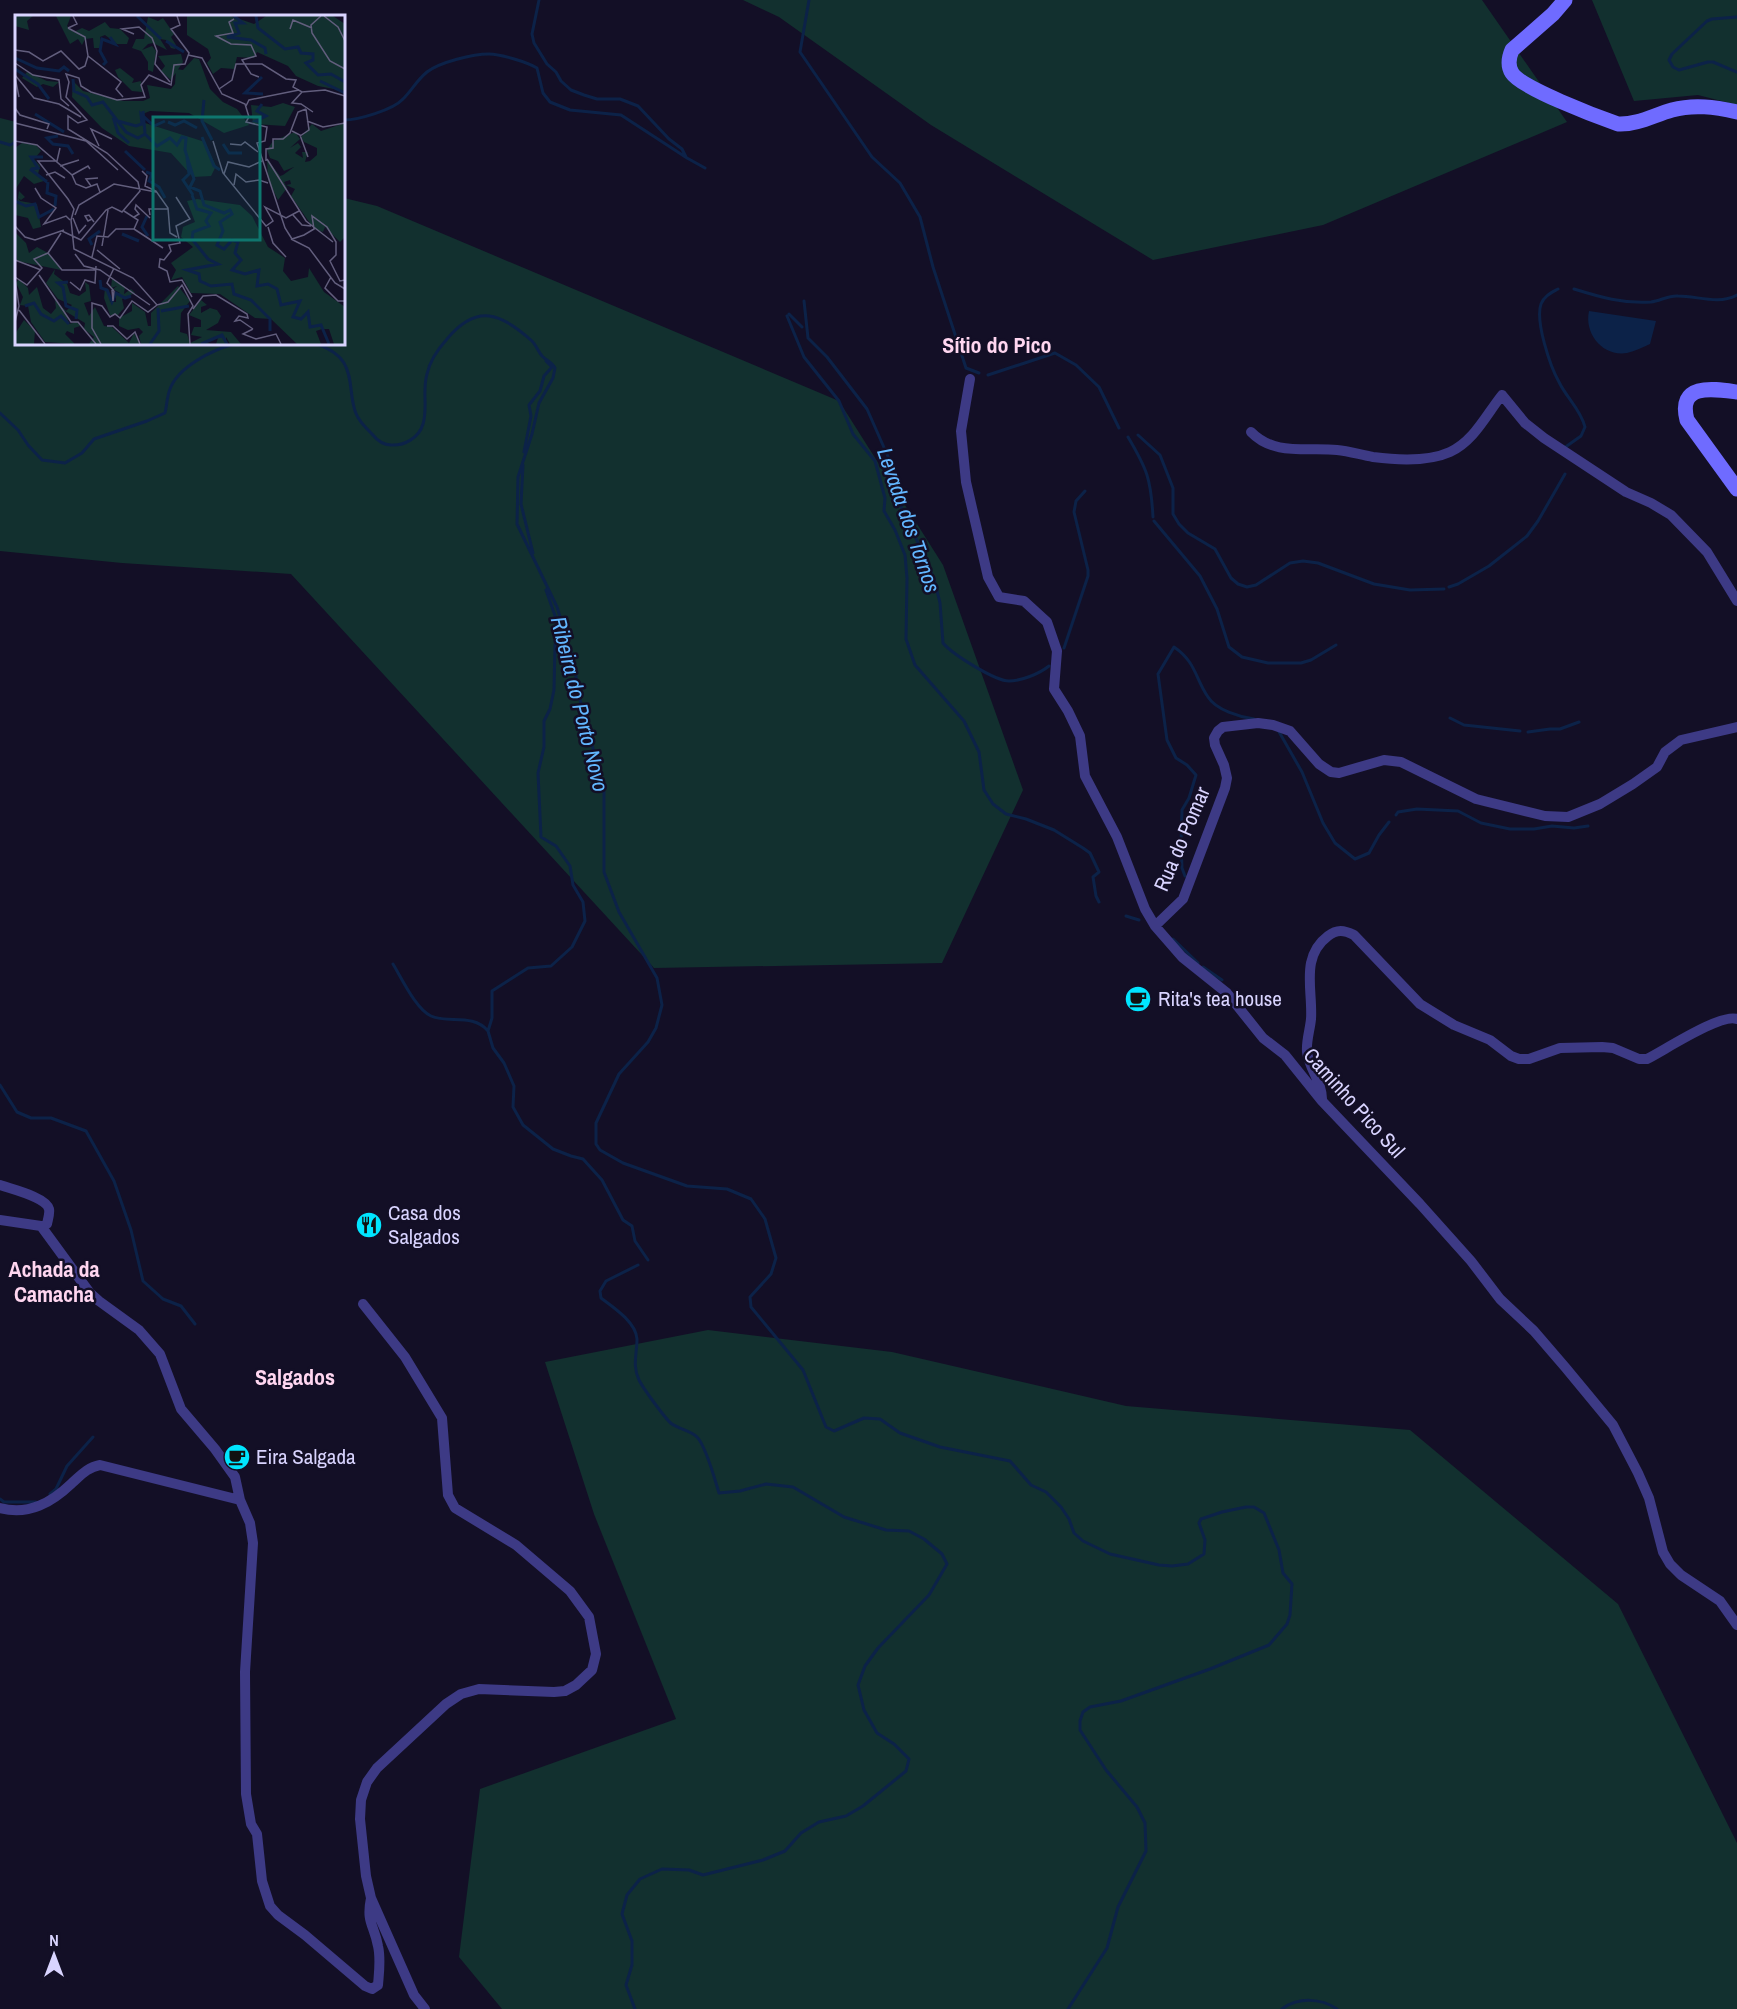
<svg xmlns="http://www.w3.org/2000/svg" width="1737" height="2009" viewBox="0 0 1737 2009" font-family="'Archivo Narrow',sans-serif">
  <rect width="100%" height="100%" fill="#130f26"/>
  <!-- green -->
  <path fill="#12302f" d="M743,0H1482L1567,122L1323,225L1153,260L931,125L779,17Z
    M1592,0H1737V105L1698,95L1634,101Z
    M0,118L16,122V344H344V198L377,206L839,401L943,565L1023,790L942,963L654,968L291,574L122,563L0,551Z
    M708,1330L892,1352L1126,1406L1410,1430L1618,1604L1737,1843V2009H502L459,1957L480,1789L676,1719L594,1514L545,1362Z"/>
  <!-- water -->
  <path fill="#0c2248" d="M1589,311L1656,321L1650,344C1643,347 1635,351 1627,353C1603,357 1584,334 1589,311Z"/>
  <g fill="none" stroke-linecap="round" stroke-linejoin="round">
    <!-- stream -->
    <path stroke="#0c2248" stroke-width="3" d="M539,0L532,34L534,43L547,64L556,72L561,81L571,90L584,95L597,99H620L638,106L669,139L682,149L686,157
      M809,0L800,52L872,157L900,183L920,217L933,267L966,368L979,373
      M1737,17L1712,19L1707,21L1672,54L1669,60L1673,67L1679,70L1708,62H1713L1737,72
      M344,120C358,120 393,110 403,99C412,90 417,80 427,72C440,62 473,54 489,54C500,54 527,62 537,68L543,93L550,102L570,110L621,115L687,158L705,168
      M0,142L10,145L16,142
      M1558,289C1551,293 1544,296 1541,304C1535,321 1550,366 1559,382C1566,397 1581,410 1585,427L1581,436L1564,448
      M1574,289C1600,297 1623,304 1651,302C1660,301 1669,295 1678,296C1698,296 1718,305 1737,295
      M804,301L808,338L827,357L867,409L897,477L903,517L914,534L934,579L940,603L943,643C952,654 995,681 1009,681C1021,681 1039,674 1049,666
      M789,314L802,327
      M787,316L804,357L839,401L853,434L875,461L885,498L884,511L895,530L905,555L907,578L906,639L915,665L964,721L979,752L984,790L993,804L1006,814L1026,819L1054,830L1083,848L1090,853L1099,872L1093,877L1096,896L1099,902
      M318,344C328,349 338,353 344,363C352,376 350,393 354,407C356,418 364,426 372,434C376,439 383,445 391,445C404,446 419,438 423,424C428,408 422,390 427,374C430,360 438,349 447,339C477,303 501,313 532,341C536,345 538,351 542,356C547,361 552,362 555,368L553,378L539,403L532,434L518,477L517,524L557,607L574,662L578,692L604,790V872L619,912L657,978L662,1005L656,1028L648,1042L619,1074L596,1123V1144L600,1150L623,1163L687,1186L727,1189L751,1199L765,1219L776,1258L771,1274L750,1297L751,1307L803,1370L826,1427L834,1431L864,1418L880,1419L900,1433L940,1447L1010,1461L1031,1485L1046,1492L1061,1507L1069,1519L1074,1533L1083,1541L1110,1554L1159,1565L1172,1566L1188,1564L1204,1554L1205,1540L1199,1523L1201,1519L1222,1512L1246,1507H1254L1264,1513L1279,1550L1283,1573L1292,1584L1290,1615L1287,1624L1269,1645L1210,1669L1121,1701L1090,1707L1083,1712L1080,1721V1730L1106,1770L1137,1807L1145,1823L1146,1851L1118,1907L1107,1948L1068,2009
      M988,375L1055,353L1076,365L1099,387L1119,428
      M0,413L18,430L28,445L42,460L65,463L82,453L94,439L147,421L165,413C167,405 167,396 170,389C178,367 212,350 234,344
      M1138,435L1160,455L1173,488V514L1179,524L1188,533L1215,549L1231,578L1238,584L1247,587L1256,585L1290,563L1303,561L1318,563L1374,584L1410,590L1444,589
      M1128,437C1147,469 1151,479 1153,517
      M524,452L531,416L529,405L540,391L544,376L552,367L546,361
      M523,465L521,504L533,553
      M1154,521L1200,576L1217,609L1229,647L1242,657L1268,663H1301L1311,660L1336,645
      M1449,587L1458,584L1489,566L1527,536L1538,521L1565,474
      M546,590L559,627L555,645L554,690L550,709L544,721V747L538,773L541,837L556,846L570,866L573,885L583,902L585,921L572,947L551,966L528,968L492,991V1018L488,1031L493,1048L504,1063L514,1086L513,1107L523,1125L553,1149L571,1156L583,1159L602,1180L623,1220L632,1226L635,1241L648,1260
      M1064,648L1088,576V570L1074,512L1076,501L1085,491
      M1450,718L1464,725L1520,731
      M1278,730L1302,772L1323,823L1335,843L1355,859L1369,853L1379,835L1389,822
      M1528,732L1550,729H1560L1579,722
      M1396,815L1398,812L1417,809L1458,811L1481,823L1510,829H1534L1552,826L1574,828L1588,826
      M1185,876L1182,868L1181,843L1182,810L1189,798L1196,775L1187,765L1176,758L1167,740L1158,674L1174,647C1196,662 1195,678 1208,697C1216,710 1240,717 1254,719
      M1126,916L1139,920
      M1173,939L1198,963
      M393,964C402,979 416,1009 431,1016C448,1024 473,1013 488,1031
      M1203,967L1222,980
      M0,1085L17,1112L31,1118H51L86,1131L114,1181L131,1230L143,1281L163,1299L181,1306L195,1324
      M50,1494L56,1489L67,1466L93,1437
      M0,1499L4,1502H36
      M635,2009L626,1985L632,1965V1941L622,1914L627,1895L640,1879L662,1869L689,1870L703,1875L763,1860L785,1851L801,1833L819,1822L846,1816L863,1806L906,1771L909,1759L894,1744L877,1733L864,1710L858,1685L865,1666L878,1648L929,1595L947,1564L942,1554L924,1539L909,1531L886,1530L844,1517L793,1487L766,1484L740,1491L719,1493C715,1480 706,1446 697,1437C691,1431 679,1429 672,1424C666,1420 643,1388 639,1380C632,1365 637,1354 637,1339C636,1322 613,1307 601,1298L600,1291L606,1281L638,1265
      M1282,2009C1298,1997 1321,1998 1337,2009"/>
    <!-- minor -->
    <path stroke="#3d3a85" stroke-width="10" d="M970,379L961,431L966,482L988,577L999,597L1024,601L1047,622L1057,651L1054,689L1068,711L1080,736L1085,776L1117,837L1145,909L1155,926L1182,957L1227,993L1263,1038L1285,1055L1322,1101L1420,1204L1471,1261L1500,1299L1534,1331L1565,1367L1613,1425L1638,1473L1649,1498L1663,1552L1670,1564L1681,1575L1720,1601L1737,1625
      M1251,432C1274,456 1307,447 1337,450C1349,451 1361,455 1373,457C1396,460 1428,462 1450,452C1474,441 1486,415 1502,395L1525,423L1544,438L1626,492L1651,503L1671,515L1707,552L1737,601
      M1155,926L1183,899L1225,788L1227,778L1224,765L1215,745L1214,738L1218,731L1223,727L1258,723L1273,725L1290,731L1319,764L1331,772L1339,773L1384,760L1401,762L1476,799L1545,816L1568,817L1600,804L1633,784L1657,767L1665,752L1681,740L1737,727
      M1322,1101C1323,1083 1309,1069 1307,1052C1306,1041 1310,1030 1311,1019C1313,990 1300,957 1328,936C1337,929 1344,930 1354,935L1420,1004L1454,1025L1490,1040L1511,1056L1519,1059H1529L1560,1048L1602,1047L1613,1048L1639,1059H1647C1665,1050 1721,1013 1737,1019
      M0,1185C11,1189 46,1197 49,1209C50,1213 48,1219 47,1224L41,1226
      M0,1220L41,1226L90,1293L99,1301L139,1330L160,1354L181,1409L215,1449L235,1477L240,1500L250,1523L253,1543L245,1672L246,1794L251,1824L257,1834L262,1881L270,1906L278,1915L305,1935L365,1986L372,1989L378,1985C379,1972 381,1959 378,1946C374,1924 366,1923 371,1898
      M363,1304L405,1357L442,1418L448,1495L455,1508L516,1545L570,1591L589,1617L596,1654L592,1670L576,1685L565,1691L554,1692L479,1689L461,1694L446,1704L377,1768L367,1782L361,1800L360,1819L366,1876L371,1898L414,1995L425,2009
      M0,1508C29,1516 52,1502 72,1483C81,1475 88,1467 100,1465L240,1500"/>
    <!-- secondary -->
    <path stroke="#6f6bff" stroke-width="15" d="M1565,0L1553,14L1512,50C1509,57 1507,65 1512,73C1521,88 1598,117 1618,124C1637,125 1654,115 1672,110C1694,104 1715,107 1737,112
      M1737,392C1715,389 1677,382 1687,420L1737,489"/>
  </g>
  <!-- icons -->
  <defs>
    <symbol id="cafe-disc" viewBox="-11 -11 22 22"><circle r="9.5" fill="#00e5ff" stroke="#130f26"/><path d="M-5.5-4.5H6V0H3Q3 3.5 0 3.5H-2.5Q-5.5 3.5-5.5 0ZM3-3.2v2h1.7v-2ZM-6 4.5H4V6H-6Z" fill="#111"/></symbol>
    <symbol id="restaurant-disc" viewBox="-11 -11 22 22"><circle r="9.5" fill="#00e5ff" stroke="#130f26"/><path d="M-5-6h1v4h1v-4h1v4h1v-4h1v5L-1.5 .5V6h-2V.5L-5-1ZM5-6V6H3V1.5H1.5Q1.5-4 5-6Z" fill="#111"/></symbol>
  </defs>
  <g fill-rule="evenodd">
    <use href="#cafe-disc" x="1123" y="984" width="30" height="30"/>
    <use href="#restaurant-disc" x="354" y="1210" width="30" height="30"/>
    <use href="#cafe-disc" x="222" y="1442" width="30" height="30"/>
  </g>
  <g text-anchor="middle" stroke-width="5" stroke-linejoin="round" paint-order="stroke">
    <!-- street labels -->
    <g font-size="21" fill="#d9d4ff" stroke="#130f26">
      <text transform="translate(1182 839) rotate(-67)" y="7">Rua do Pomar</text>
      <text transform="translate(1354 1103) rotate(48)" y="7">Caminho Pico Sul</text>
    </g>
    <!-- poi labels -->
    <g font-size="21" fill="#d9d4ff" stroke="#130f26" text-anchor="start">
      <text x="1158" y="1006">Rita's tea house</text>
      <text x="388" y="1220">Casa dos<tspan x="388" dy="24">Salgados</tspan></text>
      <text x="256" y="1464">Eira Salgada</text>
    </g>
    <!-- neighbourhood labels -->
    <g font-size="22" font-weight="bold" fill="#ffd6f0" stroke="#130f26">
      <text x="997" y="353">Sítio do Pico</text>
      <text x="54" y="1277">Achada da<tspan x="54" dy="25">Camacha</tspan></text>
      <text x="295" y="1385">Salgados</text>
    </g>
    <!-- water labels -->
    <g font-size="22" font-style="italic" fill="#62b6ff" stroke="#130f26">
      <text transform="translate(909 520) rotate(71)" y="8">Levada dos Tornos</text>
      <text transform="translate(580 704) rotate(76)" y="8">Ribeira do Porto Novo</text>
    </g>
  </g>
  <!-- overview -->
  <g transform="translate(15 15)">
    <rect width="330" height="330" fill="#130f26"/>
    <path d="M0,1H18L12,6L14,15L0,11ZM41,1H56L52,11L59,17L67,13L74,16L90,7L95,13L105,14L114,23L112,29H102L90,20L85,22L87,33H79L78,23L70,24L67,30L63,24L55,29ZM172,1H216L239,9L251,1H318L330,9V76L303,71L281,61L273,51L242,37L239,43L222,42L219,54L206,53L198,59L192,48L196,43L193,34L172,20ZM133,2L143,6L148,3L159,19L156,22L161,30L160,34L156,33L151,25L145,24L152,35L138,28L133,29L127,35L137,31L141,36L138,57L133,55V47L126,36L117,33L121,24H129ZM166,39L168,47L156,65L146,56L150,51L143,41ZM179,43L184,44L195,74L208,87L222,94L234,110L209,118L174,98L135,96L125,100L127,107L190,127L201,151L196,161L178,162L156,138L114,131L87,113L57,82L58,66L68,76L108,86H128L135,83L132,70L156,74L160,69L161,54L168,55ZM105,53L119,64L117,68L126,66L127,77L117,76L103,62L100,55ZM12,57L32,66L44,67L38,72L28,69L22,72L7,63ZM268,88L280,92L270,111L238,109L236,90L256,92ZM330,108V222L325,227L310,212L308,217L299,214L276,181L280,174L271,170L276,169L275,165L269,167L272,173L263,185L253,165L252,144L265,161L268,160L279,152L269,156L263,146L255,143L252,135L258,126L280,117L285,124L275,133L283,128L286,132L280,138L288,143L287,137H293L290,147L295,146L302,140V133L289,127L286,122L297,109L306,116ZM7,128L21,130L26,136L19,144L25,151L23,159L32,165L19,169L9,161L0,175V133ZM4,176L10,182L6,185L3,183L5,186L22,189L26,212L18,214L13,203L0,200ZM182,184L225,190L237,201L253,232L270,243L268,256L276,266L293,262L294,253L309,277L330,292V329H319L314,314H307L301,316L306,329H282L256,304L240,303L205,279L176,278L167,262L156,265L161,255L156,248L178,232L166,222L168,212L180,207L172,186ZM0,217L11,228L14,238L22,232L33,238L46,255L2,246ZM40,254L39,259L52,269L55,278L64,281L71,276L70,267L74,270L76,286L69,288L74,301L80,292L89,311L97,312L114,328L119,318L125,329H74L79,322L69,314L70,308L50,296L54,309L62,307L65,311L59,313V319L52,316L50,319L60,329L30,327L16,307L13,291L5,290L8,282L1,268L4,264L13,273L14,280L22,272L28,293L36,299L41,293L40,285L51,296L57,290L43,284L31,268ZM97,264L110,272L109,279L116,274L120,278L107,284L109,293L103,300H95L89,283L90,273L94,275L95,287H101V278H105L98,274L102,271L96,273ZM163,271L175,286L166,298L165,317L172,319L175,328L187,322L176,320L179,312H186V305L174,300L186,285L192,290L186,292V298L195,293L202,295L206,301L203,308L191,315L216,317L226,329H215L211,322V329H201L203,323L190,327L196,329H126L124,321L128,317L124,313L113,315L104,311V303L117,296V288L130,297L133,311H136V298ZM9,305L20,316L19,329H0V319Z" fill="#12302f"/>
    <path fill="none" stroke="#0c2248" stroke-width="3" d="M122,1L146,24M219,1L228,8H220L224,18L212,22L236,25L250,33L251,39M241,1L243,13L270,34L283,32L286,38L298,39V45L291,48L303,60L316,59L330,67M151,26L169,37M0,43L22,53L44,56L49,52L54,56M88,50L91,47L85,36L87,24L100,29L95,22M0,54L23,69L34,84M247,62L230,78L248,79M58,64L59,76L72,82L77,90L88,87L111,117L123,123L130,119L142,131L155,123L162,130L167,122L171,123L170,135L179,164L175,172L185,176L189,190L209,198L215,195L217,199L205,207L208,216L202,230L209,234L217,225L223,227L220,238L226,245L217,255L230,259L244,255L242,271L253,269L262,274L266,290L285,286L278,302L286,304L293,297L295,312L306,310L314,329M305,66L330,78M189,85L187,106L197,125M128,96L130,118M20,99L49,117M153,107L160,110L169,106L182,113M246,107L241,106L251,101L242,96L247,89M43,121L32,123L38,129L53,131L58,139M187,122L199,151L205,155M114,128L103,118L99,105L121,111L127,109L126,99L139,111L150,106M208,129L214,138H227M110,136L130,155M172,142L174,159L168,165L178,180M15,154L32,167M16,154L23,153L16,142H28M131,157L137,159L134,166L144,172L150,183M33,167L32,178L41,181L40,191M177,180L182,194L196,198L191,206L194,211L178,217L177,224L193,244L203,249L172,255L184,259L185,266L196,271L217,269L219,279L236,285L255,304V316M0,186L11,191L20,189L24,202L39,194M132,201L127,212L133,221M107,219L124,226M77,230L74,224L85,216M85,265L86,273L92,275L97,287L101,278L110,283L116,281M53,267L43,268L48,272L51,291L62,295L61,304M10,291L19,288L26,299L39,306L46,301L54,309M146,296L174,291M135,329L144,316L143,293M186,329L207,320L212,329"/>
    <path fill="none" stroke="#625e7d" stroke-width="1.5" d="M306,1L296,10L297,18L315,46L330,54M309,1L323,12L330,26M219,4L214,7L218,18L201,21L216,29L236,30L241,41L227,45L236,59L244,62M53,13L70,22L73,41M53,13L62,9L58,1M275,14L278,5L297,13M119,19L107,14L124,12L137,23L142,36L140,49L155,67M0,35L14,37L28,46L46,36L64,54L70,51L73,41L106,67L101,74L108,82M173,40L187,43L207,79L230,89L234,102L231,107L252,112L250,126L242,128L270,213L277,224L289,220L299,214L297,201L312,212L321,227V240L315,246L325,266L330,265M0,48L18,60L44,65L46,84L54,91M0,60L19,83L44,89L66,102M0,62L4,82M204,74L217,65L221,49H247L271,64L281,65L278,72L287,77L310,75L330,81M287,77L277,88L286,89L298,97M231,91L234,85L284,75M0,93L5,100L34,109L32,114M292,106L308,112L330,108M0,108L71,126L103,155M277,116L285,120L293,142M285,121L294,115L291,94M0,126L22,130L57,160L61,169L71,173L82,169L85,177M198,126L208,158L251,211L258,206L250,192L271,203L284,196M215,129L226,130L230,127L243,137M84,131L76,114L97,124M45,133L42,146H23L53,184L59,194L56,205M252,144L291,206L318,227M251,146V134L258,133V124H268L275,118L283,97L291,94M45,151L64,145M127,156L132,161L130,171L141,176L153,193L155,218L162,222M209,159L213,147L234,152L247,146M31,160L40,157L50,163M57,160L73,151L75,154M219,170L221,159L231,167L244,165L253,168M76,171L71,164L83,163M20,173L26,183L41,193L29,209L51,201L55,205M161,182L175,204L161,211L165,228L154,230L156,236L149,245L145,244L144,252L152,256L155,267L167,265L177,282M109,196L123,205L119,214M60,200L64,190L99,169L141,177M135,200L134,194H153M278,200L287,210L296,211M119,202L124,199L120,194L121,190L135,203M58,203L64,218L71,210M77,204L73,206L70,201L74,200L79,207M56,205L59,234L118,263L142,290L153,287L167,270L178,291L173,299L175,329M0,211L10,222L20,225L49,215M253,212L258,228L271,242M119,214L148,233M47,216L66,225L91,195L97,192L107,197L125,176L123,167L92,138L53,114V101L63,108L72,105L51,82L54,67L51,59L64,63L66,71L76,77L102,85L130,82L126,70L134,60L156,70L159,50L170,49L174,38L156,14L165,10L162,1M276,224L294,233L320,268L330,274M87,231L93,195M82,235L105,254M33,238L47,255H81M33,238L46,218M60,239L69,251L85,255L135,290M77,242L82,221L93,222L101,214H119M0,245L26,255M24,260L56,307H63L81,329M0,262L12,270L27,253L19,244L33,238M316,262L310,273L323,286H330M0,264L4,291L0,307M55,267L65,275L70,265L80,268L81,251M97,275L98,286L99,276M99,276L92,268L99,253M178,294L188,281L201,280L232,299L233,303L224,301L220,306L225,305L238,314M4,295L30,329M92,311H98L112,324L120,317L125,329M238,314L228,319L241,324L261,319L266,329M86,329L77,313V288L87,291L95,302L100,299L105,303L117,286L133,297L142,290"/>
    <path fill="#0f766e" fill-opacity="0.15" stroke="#0f766e" stroke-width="3" d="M138,102H245V225H138Z"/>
    <rect width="330" height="330" fill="none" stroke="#d9d4ff" stroke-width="3"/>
  </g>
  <!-- north arrow -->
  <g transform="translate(54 1955)" stroke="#130f26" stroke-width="4.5" paint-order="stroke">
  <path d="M0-4.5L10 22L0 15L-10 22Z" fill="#d9d4ff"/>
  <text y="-9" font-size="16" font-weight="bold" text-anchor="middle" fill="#d9d4ff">N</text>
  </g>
</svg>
